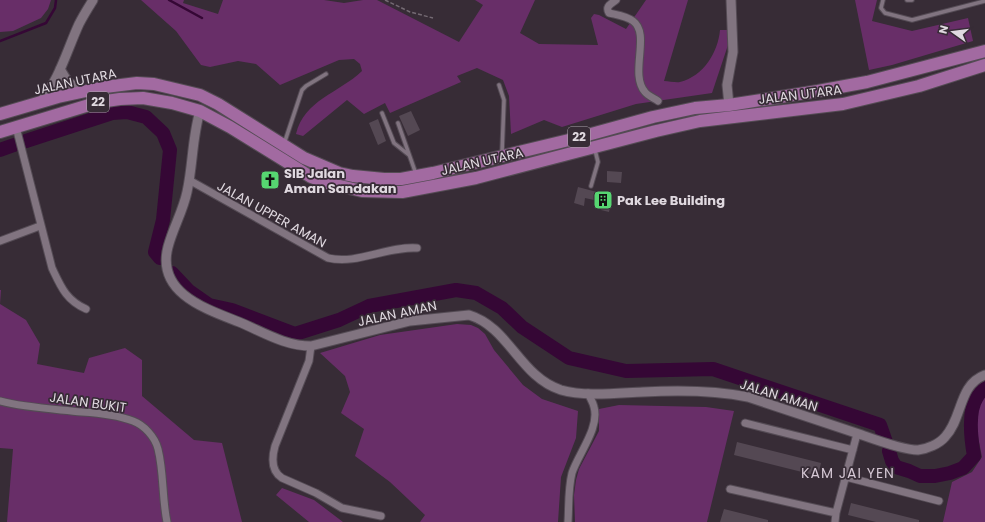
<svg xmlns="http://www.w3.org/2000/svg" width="985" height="522" viewBox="0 0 985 522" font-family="Poppins,sans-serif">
  <rect width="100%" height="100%" fill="#372c36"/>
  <!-- green -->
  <path fill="#682e68" d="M0,0H51L48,9L41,18L13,31L0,32Z
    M141,0H184L183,3L218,14L223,0H324L344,3L363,0H377L459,42L483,5L475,0H535L520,33L539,44L598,45L591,18L594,14L599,15L626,29L646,0H688L664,81C669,81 676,83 680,82C704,76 718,52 720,30H730L729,42L712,93L636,104L562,127L544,120L511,134L509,96L503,80L477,68L457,76L461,82L390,113L385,103L364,114L347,100L303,136L296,134C304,100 339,93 362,71L360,64L354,59L339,60L280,85L256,64L238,61L210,67L201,65L176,31Z
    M855,0H877L872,21L912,31L968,18L973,41L892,65L869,70Z
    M0,290H1L0,304L26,320L40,344L37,364L84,373L89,358L125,348L142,360V396L194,440L222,443L242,522H7L13,449L0,448Z
    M457,324L471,325L478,328L485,334L494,350L523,385L542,399L578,411L576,438L561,477L558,522H420L425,515L390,482L355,456L364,429L341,413L350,392L345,376L320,353L380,335Z
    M985,397V522H943L952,482L972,472L982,457C979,439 970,411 985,397Z
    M619,405L706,407L734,411L707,522H575L574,495L576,480L579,469L599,431V409Z
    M282,488L314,500L343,522H309L276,495Z"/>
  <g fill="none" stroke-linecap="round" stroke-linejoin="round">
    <!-- stream -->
    <path stroke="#350735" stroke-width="2.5" d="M169,0L202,18
      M0,41L46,23L55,8L56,0"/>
    <!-- river -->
    <path stroke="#350735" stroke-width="14" d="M26,141L112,113L127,112L146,117L163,133L170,150L163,220L155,252L160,258
      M0,150L14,145
      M172,273L189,291L209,305L232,310L295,334L339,320L369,306L456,290L476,293L502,308L522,327L569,358L626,371L713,369L880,425L886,442
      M889,451L892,461L896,467L909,471L920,476H935L950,473L963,468L974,456C971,439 968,411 977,397C979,393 982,390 985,387"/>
  </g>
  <!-- building -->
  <path fill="#544853" d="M411,111L420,130L408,136L399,116Z
    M378,119L386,141L378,145L369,123Z
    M607,171L622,172L621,183L607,182Z
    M578,187L612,196L609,212L601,210L603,202L585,198L584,206L574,203Z
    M737,442L821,463L818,476L734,455Z
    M851,503L919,520V522H876L848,515Z
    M724,509L768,520V522H720Z"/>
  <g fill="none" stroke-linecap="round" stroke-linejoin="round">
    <defs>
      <path id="service" d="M883,0L881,8L885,13L912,20L985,1
        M907,0H912
        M499,85L504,100L502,153
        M382,113L394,143L409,155
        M398,123L416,174
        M284,144L302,90L306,86L326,74
        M591,186L598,162L595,150"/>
      <path id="minor" d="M616,0C611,4 605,6 609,13C617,15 626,16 633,21C651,34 629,74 645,92C648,96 654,98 658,101
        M16,127L52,268C61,287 66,300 86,309
        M189,180L328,258C357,265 387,246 417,248
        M0,241L40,226
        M311,346L309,361L275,446C272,457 271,471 282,478L316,493L342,508L381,516
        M0,401C26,408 55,409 82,412C98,413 117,415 133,421C144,425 155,437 158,449C164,473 162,498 167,522
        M745,423L853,450
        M846,477L939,501
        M730,489L836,513
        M568,522C569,506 568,489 572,473C578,454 600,428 594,407C593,402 590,398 588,393
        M835,522L836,513L857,434"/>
      <path id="tertiary" d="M60,69L68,82L83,91
        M40,102C59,81 67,50 79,24C83,16 88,8 93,0
        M729,105L727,85L733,52L731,0
        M200,111C192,138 193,165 187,192C183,211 173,228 168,247C156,293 206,309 239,322C263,332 285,346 311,346L410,321L469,315C509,327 520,377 561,390C585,397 618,393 643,392C678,390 713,390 748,397C786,410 824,422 862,435C876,440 903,450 918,450C927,449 939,444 945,437C963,418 958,385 985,375"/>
      <path id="trunk" d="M0,114L58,97L105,87L137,83L154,84L200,95L218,104L304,158L339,173L353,176L384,179H401L433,173L573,139L653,117L695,108L729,105L818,91L867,82L985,51
        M0,132L99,102L120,99L143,98L172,103L200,111L230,127L311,177L327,183L362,191L402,192L476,178L656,131L700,121L843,104L919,86L985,65"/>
    </defs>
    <!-- service casing -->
    <use href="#service" stroke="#544b54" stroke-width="5.5"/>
    <!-- minor casing -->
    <use href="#minor" stroke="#544b54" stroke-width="9"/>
    <!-- tertiary casing -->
    <use href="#tertiary" stroke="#544b54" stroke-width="11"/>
    <!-- trunk casing -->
    <use href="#trunk" stroke="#544b54" stroke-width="14"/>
    <!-- path -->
    <path stroke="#746a73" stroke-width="1.5" stroke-dasharray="4 2" stroke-linecap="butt" d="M385,0L410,12L433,18"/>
    <!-- service -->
    <use href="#service" stroke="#817480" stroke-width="3.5"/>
    <!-- minor -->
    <use href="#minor" stroke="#817480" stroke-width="7"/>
    <!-- tertiary -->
    <use href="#tertiary" stroke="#817480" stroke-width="9"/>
    <!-- trunk -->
    <use href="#trunk" stroke="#a26aa1" stroke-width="12"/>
  </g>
  <!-- icons -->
  <defs>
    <symbol id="church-square" viewBox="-11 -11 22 22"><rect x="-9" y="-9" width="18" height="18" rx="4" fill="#56d671" stroke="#372c36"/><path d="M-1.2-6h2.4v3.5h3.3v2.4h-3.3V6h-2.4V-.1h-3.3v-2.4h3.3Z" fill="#111"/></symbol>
    <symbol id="building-square" viewBox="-11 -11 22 22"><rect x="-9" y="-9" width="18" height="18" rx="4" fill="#56d671" stroke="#372c36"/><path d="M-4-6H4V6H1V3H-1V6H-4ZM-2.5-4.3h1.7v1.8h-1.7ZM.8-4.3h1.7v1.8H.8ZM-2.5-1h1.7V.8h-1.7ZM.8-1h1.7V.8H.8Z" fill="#111"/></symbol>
  </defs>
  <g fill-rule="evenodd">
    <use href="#church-square" x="259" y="169" width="22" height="22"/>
    <use href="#building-square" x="592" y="189" width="22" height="22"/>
  </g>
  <g text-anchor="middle" stroke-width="3.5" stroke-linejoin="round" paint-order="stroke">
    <!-- shield labels -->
    <g fill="#372c36" stroke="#ada5ad" stroke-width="1">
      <rect x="87" y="92" width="22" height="20" rx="3"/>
      <rect x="568" y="127" width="22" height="20" rx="3"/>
    </g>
    <g font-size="12" font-weight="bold" fill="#e0d9e0">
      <text x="98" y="106">22</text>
      <text x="579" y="141">22</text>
    </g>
    <!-- street labels -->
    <g font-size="13" fill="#e0d9e0" stroke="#372c36">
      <text transform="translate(75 81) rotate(-12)" y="5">JALAN UTARA</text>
      <text transform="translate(800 94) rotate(-7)" y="5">JALAN UTARA</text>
      <text transform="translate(482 161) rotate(-13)" y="5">JALAN UTARA</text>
      <text transform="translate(272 214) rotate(29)" y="5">JALAN UPPER AMAN</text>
      <text transform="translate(397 313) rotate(-12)" y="5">JALAN AMAN</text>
      <text transform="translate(779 395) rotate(17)" y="5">JALAN AMAN</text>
      <text transform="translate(88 402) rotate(8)" y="5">JALAN BUKIT</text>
    </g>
    <!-- poi labels -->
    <g font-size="13" font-weight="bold" fill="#e0d9e0" stroke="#372c36" text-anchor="start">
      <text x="284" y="178">SIB Jalan<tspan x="284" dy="15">Aman Sandakan</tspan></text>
      <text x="617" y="205">Pak Lee Building</text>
    </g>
    <!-- neighbourhood labels -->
    <g font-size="14" letter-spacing="1" fill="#d5c7d4" stroke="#372c36">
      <text x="848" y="478">KAM JAI YEN</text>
    </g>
  </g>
  <!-- north arrow -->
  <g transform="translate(953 32) rotate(284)" stroke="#372c36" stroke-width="3" paint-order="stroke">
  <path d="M0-3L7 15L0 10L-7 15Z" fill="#e0d9e0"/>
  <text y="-6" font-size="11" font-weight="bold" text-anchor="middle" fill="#e0d9e0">N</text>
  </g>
</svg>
